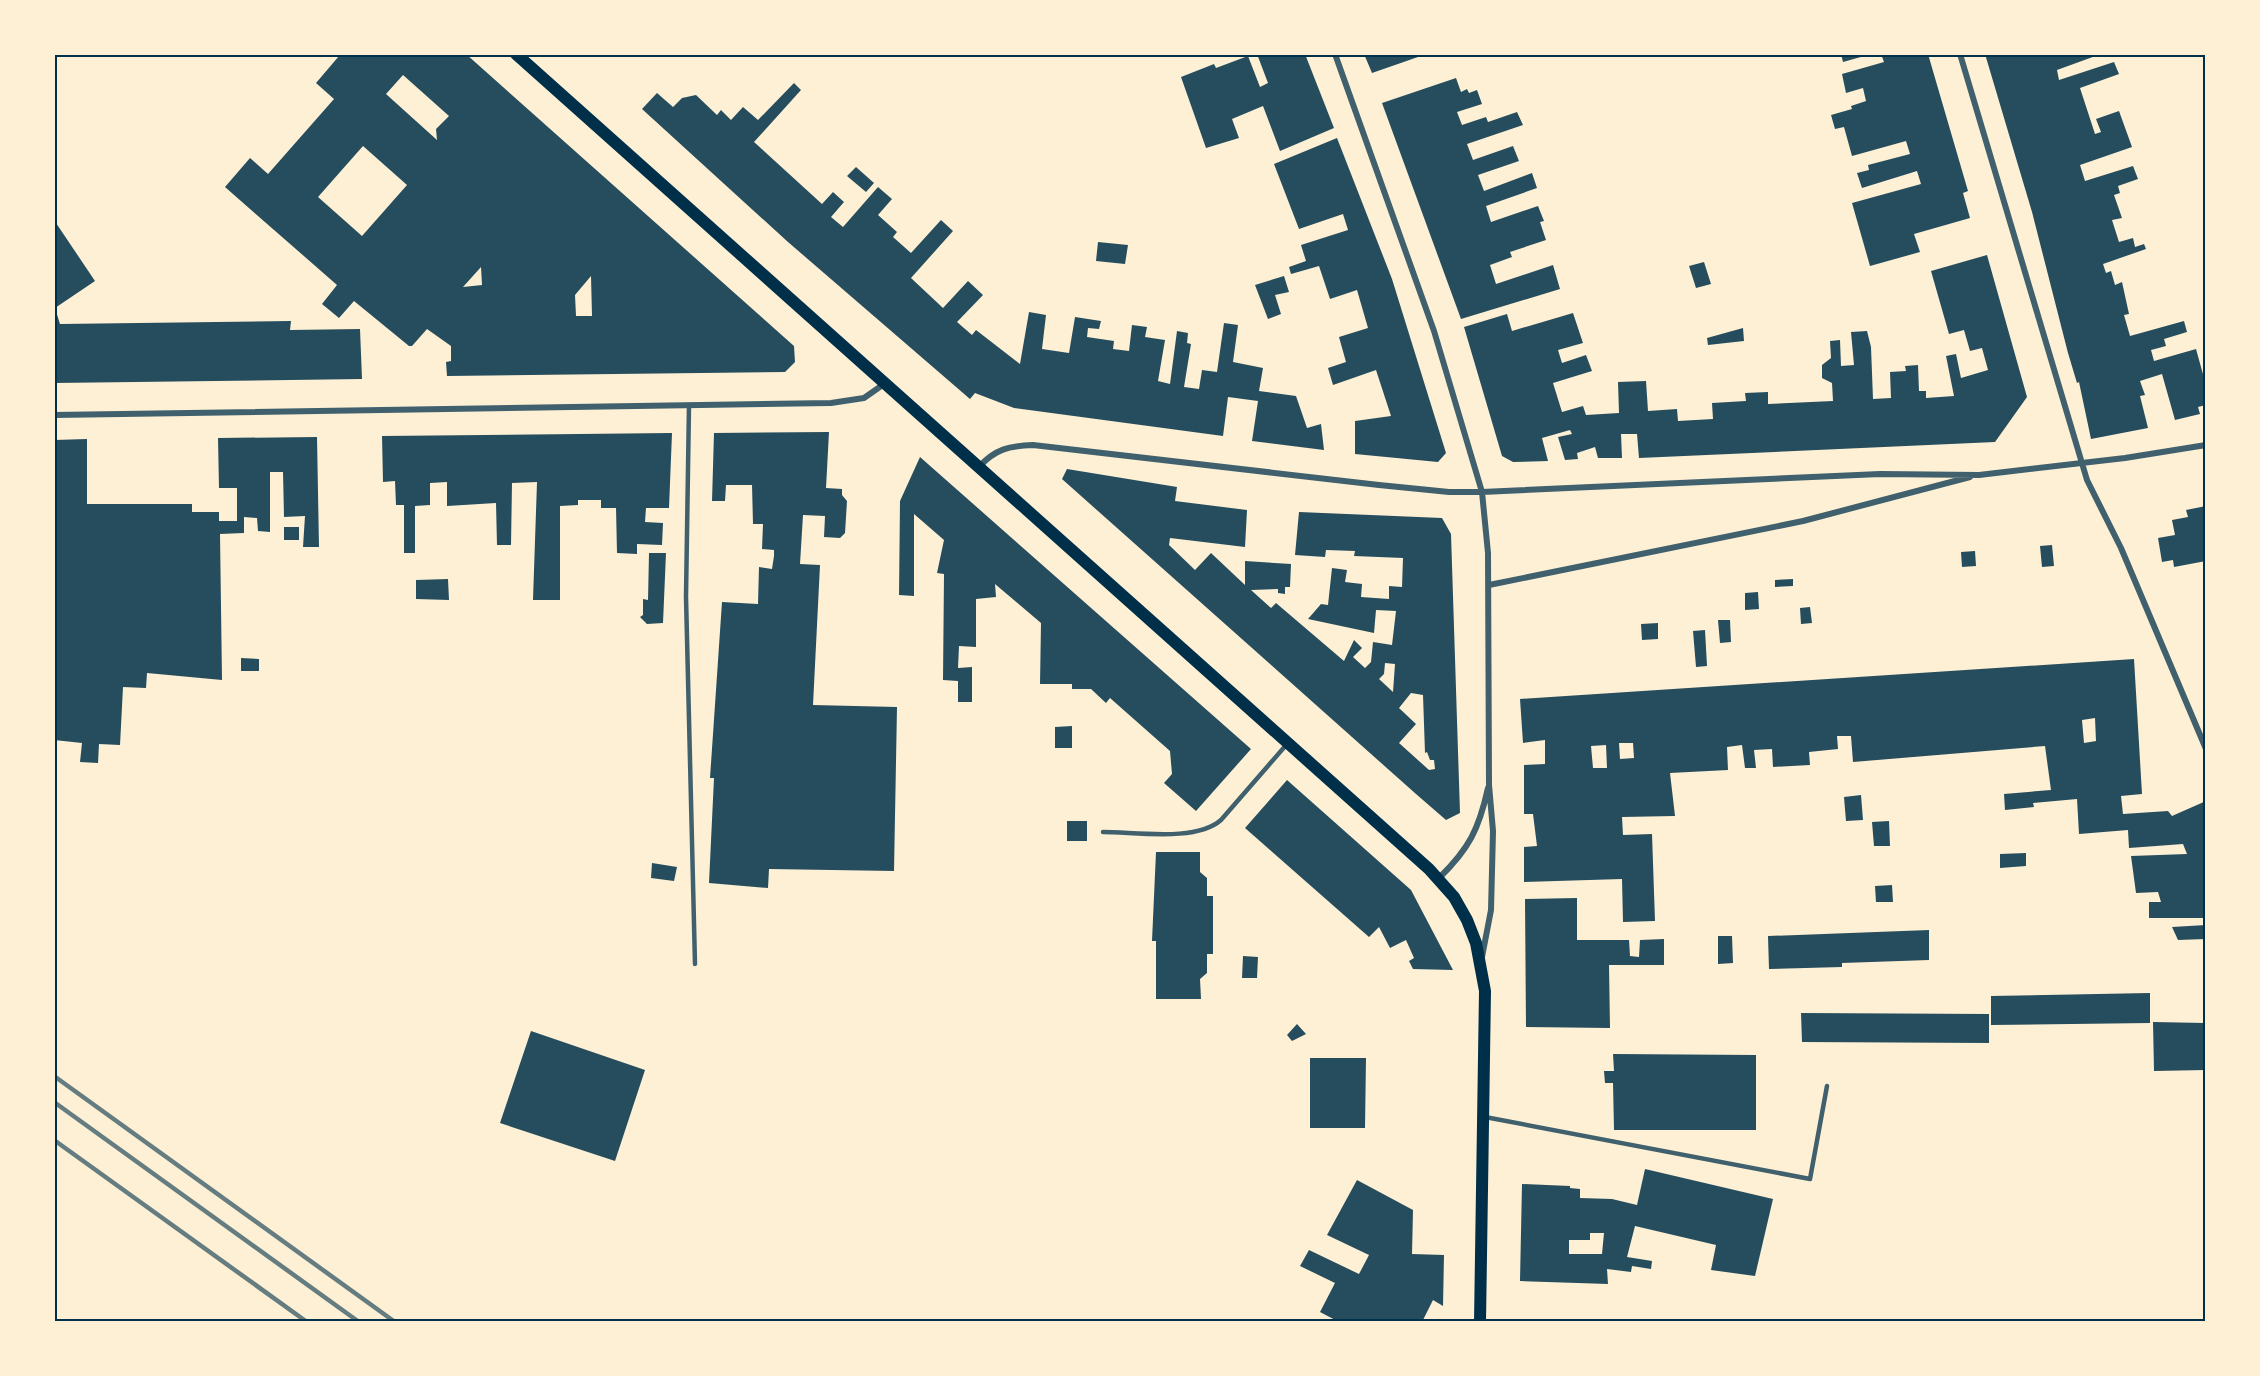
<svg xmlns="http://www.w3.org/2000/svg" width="2260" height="1376" viewBox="0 0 2260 1376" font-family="'Asap Condensed',sans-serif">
  <rect width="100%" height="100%" fill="#fdf0d5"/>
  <!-- building -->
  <path fill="#264d5e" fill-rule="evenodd" d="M338,54H466L794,346L795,362L785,372L447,376L446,362L451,361V346L427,329L412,346H409L354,301L339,318L322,304L337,285L225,187L250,158L268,174L334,99L316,83L339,56ZM403,75L449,116L436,129L437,140L386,94ZM363,146L407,185L362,236L318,197ZM481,267L482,285L463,287ZM591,276L592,316H576L575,295Z
    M1257,54H1305L1334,128L1280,151L1263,106L1232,119L1239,138L1206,148L1181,77L1214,64L1216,68L1248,56L1260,87L1268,83Z
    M1364,54H1417L1418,57L1372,73Z
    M1841,54H1868V55L1843,62Z
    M1881,54H1928L1968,191L1963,193L1970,218L1914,234L1920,252L1870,266L1852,203L1921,184L1917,171L1862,188L1857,173L1869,170L1868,165L1910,154L1906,141L1852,156L1844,127L1835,129L1831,115L1852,109L1851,106L1866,101L1863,88L1846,93L1842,74L1884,62Z
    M1985,54H2101L2057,70L2059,80L2114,62L2119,74L2080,88L2095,134L2101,132L2096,119L2119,111L2132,147L2080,165L2085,181L2133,166L2138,179L2118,186L2120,193L2114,195L2122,218L2112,220L2119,242L2133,238L2135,247L2144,244L2146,249L2103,264L2106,273L2111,271L2115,285L2122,282L2129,314L2124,315L2130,336L2184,321L2187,332L2164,339L2166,346L2151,350L2154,361L2196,349L2206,385V405L2198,407L2200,414L2175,420L2162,374L2140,381L2145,395L2140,396L2148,428L2091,439L2079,382L2077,383L2068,353L2032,212Z
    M1456,78L1461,92L1467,89L1469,93L1477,90L1482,104L1457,112L1462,125L1486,117L1488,122L1517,112L1523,125L1467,144L1473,160L1513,146L1519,161L1478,175L1484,191L1532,173L1537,188L1486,206L1491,222L1538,206L1544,221L1540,222L1546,240L1510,252L1512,257L1490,265L1496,284L1553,265L1560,289L1461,319L1382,103Z
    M794,83L801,90L754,142L822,204L833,192L844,202L831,217L843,227L878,187L892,199L878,215L897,232L893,237L911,253L941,220L953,231L911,278L943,308L968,281L983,295L957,322L972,335L976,330L1020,364L1029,312L1046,315L1042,349L1069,353L1075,317L1101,321L1099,329L1088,328L1087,337L1114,341L1113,349L1129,351L1132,325L1147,327L1145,337L1165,340L1158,381L1170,384L1177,331L1188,333L1187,343L1191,344L1184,387L1199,389L1202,370L1217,372L1224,323L1238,325L1233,362L1263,368L1259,391L1296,396L1307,428L1321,424L1324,450L1252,441L1258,401L1228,397L1223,436L1014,408L975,393L970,399L788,242L642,109L657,93L673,107L682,98L696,95L717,115L721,110L731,120L743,107L758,120Z
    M1337,138L1392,279L1446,453L1438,462L1355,454V421L1391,416L1376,370L1333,385L1328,368L1346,362L1339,337L1368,328L1357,290L1330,299L1319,266L1291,274L1289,267L1306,261L1301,245L1348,230L1343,214L1299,229L1274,164Z
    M856,167L874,183L866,192L847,176Z
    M54,220L95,281L55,308L60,324L291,321L290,330L360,329L362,379L54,383Z
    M1098,242L1128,245L1125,264L1096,261Z
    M1987,255L2027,397L1995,442L1639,458L1637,434H1621L1622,458H1598L1595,447L1577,453L1578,459L1565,460L1558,437L1572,434L1570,430L1542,438L1548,461L1513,462L1502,456L1464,327L1507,314L1512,331L1573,313L1583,343L1558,350L1562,363L1586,355L1592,371L1553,383L1562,412L1583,406L1586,415L1619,413L1618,382L1646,381L1648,411L1677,409L1678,421L1713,419L1712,403L1746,401L1745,393L1768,392V404L1833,401L1832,383L1822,378V365L1831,358L1830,341L1840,340L1841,366L1854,365L1851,332L1867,331L1871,347L1873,399L1891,398L1890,372L1906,371L1905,366L1918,365L1919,391H1926V398L1954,396L1946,356L1956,354L1961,378L1988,370L1982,348L1970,351L1964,330L1949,334L1931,271Z
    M1704,262L1711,284L1696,288L1689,266Z
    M1284,276L1289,292L1275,295L1281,314L1268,319L1255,285Z
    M1743,328L1744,341L1708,345L1707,338Z
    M829,432L826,488L842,489V495L847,501L845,533L840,538L824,537L825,516L803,515L800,564L820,565L813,705L897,707L894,871L769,869L768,888L709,883L714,778H710L722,602L758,604L759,567L772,569L774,556V550L762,549L763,524H753L752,485H726L725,501H712L714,433Z
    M672,433L669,508H646L645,522L663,523L662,545L637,544V554L617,553L616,508H601V500H578V505L560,506V600H533L537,482L512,483L511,545H497L496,503L447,506V482L430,483V505L415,506V553H404V505H396L395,481L383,482L382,436Z
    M317,437L319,547H303L305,516L284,517L283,472H270V532L258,531L257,518L244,517V533L220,534L222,680L147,673L146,688L123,687L120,745L99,744L98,763L80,762L82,743L54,740V440L87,439V504H192V512H219V521H237V488H219L218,438Z
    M920,457L1251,749L1196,811L1164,783L1172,774L1170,751L1110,698L1106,703L1091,689H1072V684H1040L1041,623L995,584L996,597L976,599V647L959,646L958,668L972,667V702H958V681L943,680L944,574L937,573L944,540L914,514V596L899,595L900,501Z
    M1067,469L1177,487L1175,501L1247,510L1245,547L1170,538L1169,545L1195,570L1211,553L1245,585V561L1291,564L1290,587H1285V594L1278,593V589L1251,590L1271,608L1276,603L1344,661L1354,640L1362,648L1353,657L1365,668L1371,662L1373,642L1392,645L1396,611L1376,610L1374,633L1308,619L1321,604L1328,605L1332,568L1347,570L1345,582L1362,584L1361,597L1389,599V586L1402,587L1403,558L1354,556L1355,551L1326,550L1325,557L1295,555L1299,512L1442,518L1451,534L1460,813L1446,820L1416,794L1062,479ZM1385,663L1395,664L1393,692L1379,679L1384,674ZM1411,693L1423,695L1425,753L1427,752L1430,760H1434L1435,769L1429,770L1399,743L1416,724L1399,708Z
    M2206,506V561L2174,567L2173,560L2162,562L2158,538L2175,535L2172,520L2188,517L2186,510Z
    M284,527H299V540H284Z
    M2052,545L2054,566L2042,567L2040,546Z
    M1975,551L1976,566L1962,567L1961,552Z
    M649,553H666L663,623L647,624L640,617L643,615V599L648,600Z
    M448,579L449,600L416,599V580Z
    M1793,579V586L1775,587V580Z
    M1758,592L1759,609L1745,610V593Z
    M1810,607L1812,623L1801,624L1800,608Z
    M1718,620H1730L1731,642L1720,643Z
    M1658,623V639L1642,640L1641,624Z
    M1705,630L1707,666L1696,667L1693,631Z
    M241,658L259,659V671H241Z
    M2134,659L2142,794L2121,796L2123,814L2168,811L2172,816L2206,801V918H2149V902H2161L2158,892L2136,893L2131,856L2187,854L2183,844L2129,848L2128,830L2079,834L2077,799L2033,803L2034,807L2005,810L2004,794L2051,790L2045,746L1853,762L1851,736H1837L1838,749L1809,752L1810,765L1773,767L1772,749L1754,750L1756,768H1745L1742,745L1727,747L1728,770L1670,773L1675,816L1622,817L1623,835L1652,834L1655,921L1623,922L1622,879L1524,882V847L1537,846L1533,814H1524V765L1545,764V740L1523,743L1520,699ZM2095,718L2096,741L2084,743L2082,720ZM1619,743H1633L1634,758L1620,759ZM1606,745L1607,768H1593L1591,746Z
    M1072,726V748H1055V727Z
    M1287,780L1411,890L1453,970L1413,969L1409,961L1414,958L1406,940L1390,948L1379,927L1369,937L1245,828Z
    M1861,795L1863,820L1846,821L1844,797Z
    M1067,821H1087V841H1067Z
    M1889,821L1890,846H1874L1872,822Z
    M1156,852H1200V872L1207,878V896H1213V954H1207V973L1200,979L1201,999H1156V941H1152Z
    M2026,853V866L2000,868V854Z
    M652,863L677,867L674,881L651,878Z
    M1892,885L1893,902H1876L1875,886Z
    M1577,898V940H1629L1630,956L1639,957L1640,940L1664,939V965H1609L1610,1028L1526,1027L1525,899Z
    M2206,925V939L2178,940L2172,927Z
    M1929,930V960L1842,963V967L1769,969L1768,936Z
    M1718,936H1732L1733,963L1718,964Z
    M1243,956L1258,957L1257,978H1242Z
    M2150,993V1023L1991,1025V996Z
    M1801,1013L1989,1014V1043L1802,1042Z
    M2153,1022L2206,1023V1070L2154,1071Z
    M1297,1024L1306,1034L1292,1041L1287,1035Z
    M531,1031L645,1070L615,1161L500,1123Z
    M1613,1054L1756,1055V1130H1614L1613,1083H1605L1604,1071H1614Z
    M1310,1058H1366L1365,1128H1310Z
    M1645,1169L1773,1199L1755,1276L1711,1270L1716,1245L1635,1226L1627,1257L1652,1261L1651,1269L1632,1266L1631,1272L1607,1269L1608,1284L1520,1281L1522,1184L1570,1186V1188L1580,1189V1198L1612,1199L1637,1205ZM1590,1233H1604L1602,1254H1569V1240H1590Z
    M1357,1180L1413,1210L1412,1254L1444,1255L1443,1306L1433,1300L1422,1322H1339L1320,1312L1335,1283L1300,1266L1309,1250L1359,1274L1369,1255L1327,1235Z"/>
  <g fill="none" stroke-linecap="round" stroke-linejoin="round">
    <!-- service -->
    <path stroke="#3f606c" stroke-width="4.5" d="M689,405L686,597L695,964
      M1103,832C1136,832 1196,842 1221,820L1287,744
      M1485,1117L1810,1179L1827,1086"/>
    <!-- minor -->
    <path stroke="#3f606c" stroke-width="6" d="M1335,54L1434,331L1482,492L1488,553L1489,785L1493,831L1491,910L1482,957
      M1960,54L2087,480L2121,548L2206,749
      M54,415L831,403L864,398L884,384
      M979,467C995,449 1009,446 1033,445L1379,485L1449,492H1482L1880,474L1979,475L2125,458L2206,445
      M1489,585L1803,521L1970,477
      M1439,878C1469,849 1479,829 1488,788"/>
    <!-- secondary -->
    <path stroke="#003049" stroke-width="12" d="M516,54L1429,869L1454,897L1467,920L1476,943L1485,991L1480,1322"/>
    <!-- rail -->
    <path stroke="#657d81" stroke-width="4.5" d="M54,1076L395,1322
      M54,1102L359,1322
      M54,1140L307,1322"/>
  </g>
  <!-- border -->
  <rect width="2260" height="1376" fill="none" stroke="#fdf0d5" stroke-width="111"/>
  <rect x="56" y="56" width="2148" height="1264" fill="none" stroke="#003049" stroke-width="2"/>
</svg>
